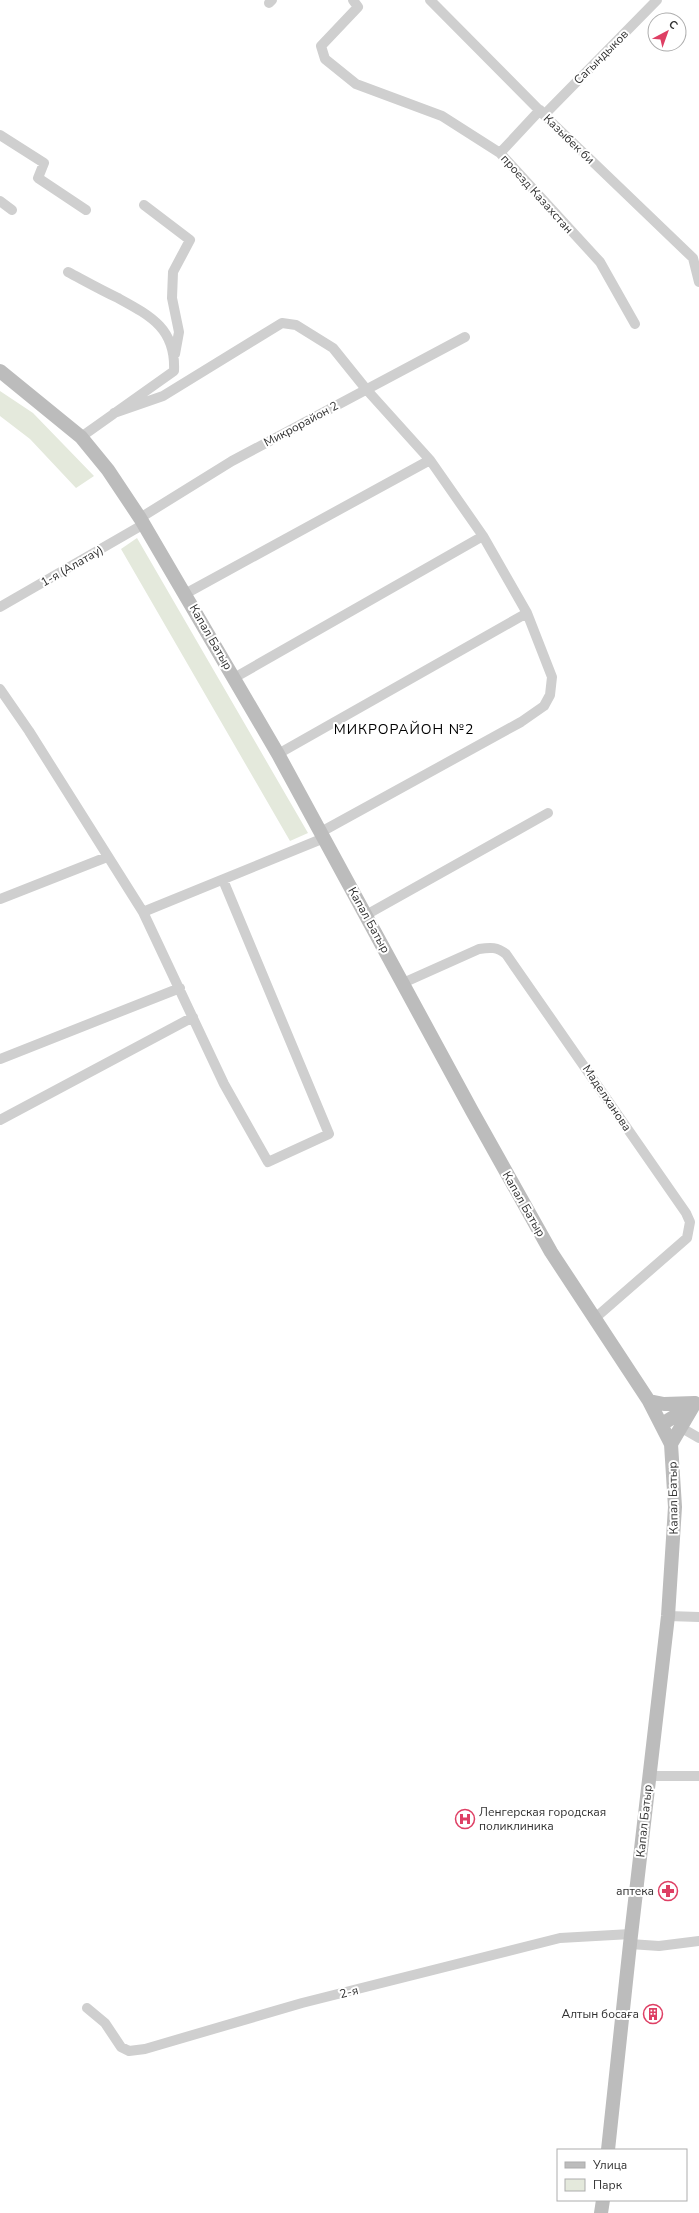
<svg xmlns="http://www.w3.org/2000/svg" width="699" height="2213" viewBox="0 0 699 2213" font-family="'Nunito Sans',sans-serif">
  <rect width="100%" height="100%" fill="#fff"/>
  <!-- green -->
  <path fill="#e4e9dc" d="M0,391L33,413L94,476L76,488L30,439L0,416Z
    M137,538L308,833L290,841L121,549Z"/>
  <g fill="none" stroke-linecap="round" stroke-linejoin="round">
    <!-- minor -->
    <path stroke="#cfcfcf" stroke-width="10" d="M353,0L358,7L321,46L325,59L356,84L442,116L500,153L600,262L635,324
      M430,0L544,115L693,258L699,282
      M269,3L272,0
      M544,115L657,0
      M0,135L44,163L38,178L86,210
      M500,153L540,110
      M0,201L12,210
      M144,205L190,240L173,272L172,298L179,332L175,354
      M68,272C85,281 101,290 118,298C151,316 176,329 174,371L81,437
      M114,413L163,396L282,323L296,325L333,348L366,389L430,460L483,536L527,613L552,677L550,695L544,706L521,722L321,832
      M140,518L232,461L465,337
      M185,594L430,460
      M0,607L144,524
      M234,678L483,536
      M0,689L29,731L143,912L224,1084L268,1162L329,1134L223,880
      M278,754L527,613
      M0,899L107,857
      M143,912L324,838
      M366,915L548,813
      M403,983L479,949C491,947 497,947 506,954L686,1213L690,1222L687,1238L594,1319
      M0,1059L180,988
      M0,1120L193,1017
      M680,1427L699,1438
      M668,1616L699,1617
      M649,1776H699
      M630,1944L659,1946L699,1941
      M87,2008L105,2023L121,2047L129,2051L145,2049L302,2003L560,1938L631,1934"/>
    <!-- secondary -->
    <path stroke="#bcbcbc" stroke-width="14" d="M0,371L81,437L108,470L140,518L278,754L472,1111L551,1252L649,1401L671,1444L675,1507L668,1616L630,1944L608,2150
      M649,1401L664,1404L695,1403
      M662,1424L690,1407
      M671,1444L695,1403
      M601,2213L603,2200"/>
  </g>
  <!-- icons -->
  <defs>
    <symbol id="hospital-ring" viewBox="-11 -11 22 22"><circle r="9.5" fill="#fff" stroke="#de3f64" stroke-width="1.5"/><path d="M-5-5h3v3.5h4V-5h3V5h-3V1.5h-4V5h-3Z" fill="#de3f64"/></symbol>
    <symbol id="pharmacy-ring" viewBox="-11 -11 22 22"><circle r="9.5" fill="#fff" stroke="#de3f64" stroke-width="1.5"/><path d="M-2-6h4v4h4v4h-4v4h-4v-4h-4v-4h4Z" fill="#de3f64"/></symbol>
    <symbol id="building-ring" viewBox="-11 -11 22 22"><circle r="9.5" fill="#fff" stroke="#de3f64" stroke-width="1.5"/><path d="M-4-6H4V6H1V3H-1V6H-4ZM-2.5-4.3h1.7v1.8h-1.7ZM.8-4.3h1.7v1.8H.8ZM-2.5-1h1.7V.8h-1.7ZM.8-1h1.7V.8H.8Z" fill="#de3f64"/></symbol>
  </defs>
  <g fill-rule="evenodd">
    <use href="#hospital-ring" x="454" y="1808" width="22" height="22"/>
    <use href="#pharmacy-ring" x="657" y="1880" width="22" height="22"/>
    <use href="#building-ring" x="642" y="2003" width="22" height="22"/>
  </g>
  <g text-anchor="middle" stroke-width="4" stroke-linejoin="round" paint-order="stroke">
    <!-- street labels -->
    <g font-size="12" fill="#323232" stroke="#fff">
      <text transform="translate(601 57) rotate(-45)" y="4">Сагындыков</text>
      <text transform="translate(569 139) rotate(44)" y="4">Казыбек би</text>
      <text transform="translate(537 194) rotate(48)" y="4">проезд Казахстан</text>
      <text transform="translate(301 424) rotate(-28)" y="4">Микрорайон 2</text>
      <text transform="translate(72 566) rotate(-30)" y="4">1-я (Алатау)</text>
      <text transform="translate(211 637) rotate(60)" y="4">Капал Батыр</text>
      <text transform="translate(369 920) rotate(61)" y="4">Капал Батыр</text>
      <text transform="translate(607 1098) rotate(56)" y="4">Маделханова</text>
      <text transform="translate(524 1204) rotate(60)" y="4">Капал Батыр</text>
      <text transform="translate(673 1498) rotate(-91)" y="4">Капал Батыр</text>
      <text transform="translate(644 1821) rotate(-84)" y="4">Капал Батыр</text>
      <text transform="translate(349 1992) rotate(-14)" y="4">2-я</text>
    </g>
    <!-- poi labels -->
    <g font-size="12" fill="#323232" stroke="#fff" text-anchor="end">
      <text x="479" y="1816" text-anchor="start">Ленгерская городская<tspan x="479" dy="14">поликлиника</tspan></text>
      <text x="654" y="1895">аптека</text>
      <text x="639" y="2018">Алтын босаға</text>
    </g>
    <!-- quarter labels -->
    <g font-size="14" letter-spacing="1" fill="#000" stroke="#fff">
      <text x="404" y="734">МИКРОРАЙОН №2</text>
    </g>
  </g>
  <!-- legend -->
  <rect x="557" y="2149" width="130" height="52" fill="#ffffff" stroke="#adadad"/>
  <rect x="565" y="2162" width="20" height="6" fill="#bcbcbc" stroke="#adadad"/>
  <text x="593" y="2169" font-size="12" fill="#323232">Улица</text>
  <rect x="565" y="2179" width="20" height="12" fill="#e4e9dc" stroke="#adadad"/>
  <text x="593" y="2189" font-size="12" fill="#323232">Парк</text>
  <!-- north arrow -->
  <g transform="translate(667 32) rotate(41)"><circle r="19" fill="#ffffff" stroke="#adadad"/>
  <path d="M0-3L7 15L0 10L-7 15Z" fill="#de3f64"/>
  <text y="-6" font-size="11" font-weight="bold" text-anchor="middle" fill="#323232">С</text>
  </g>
</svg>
